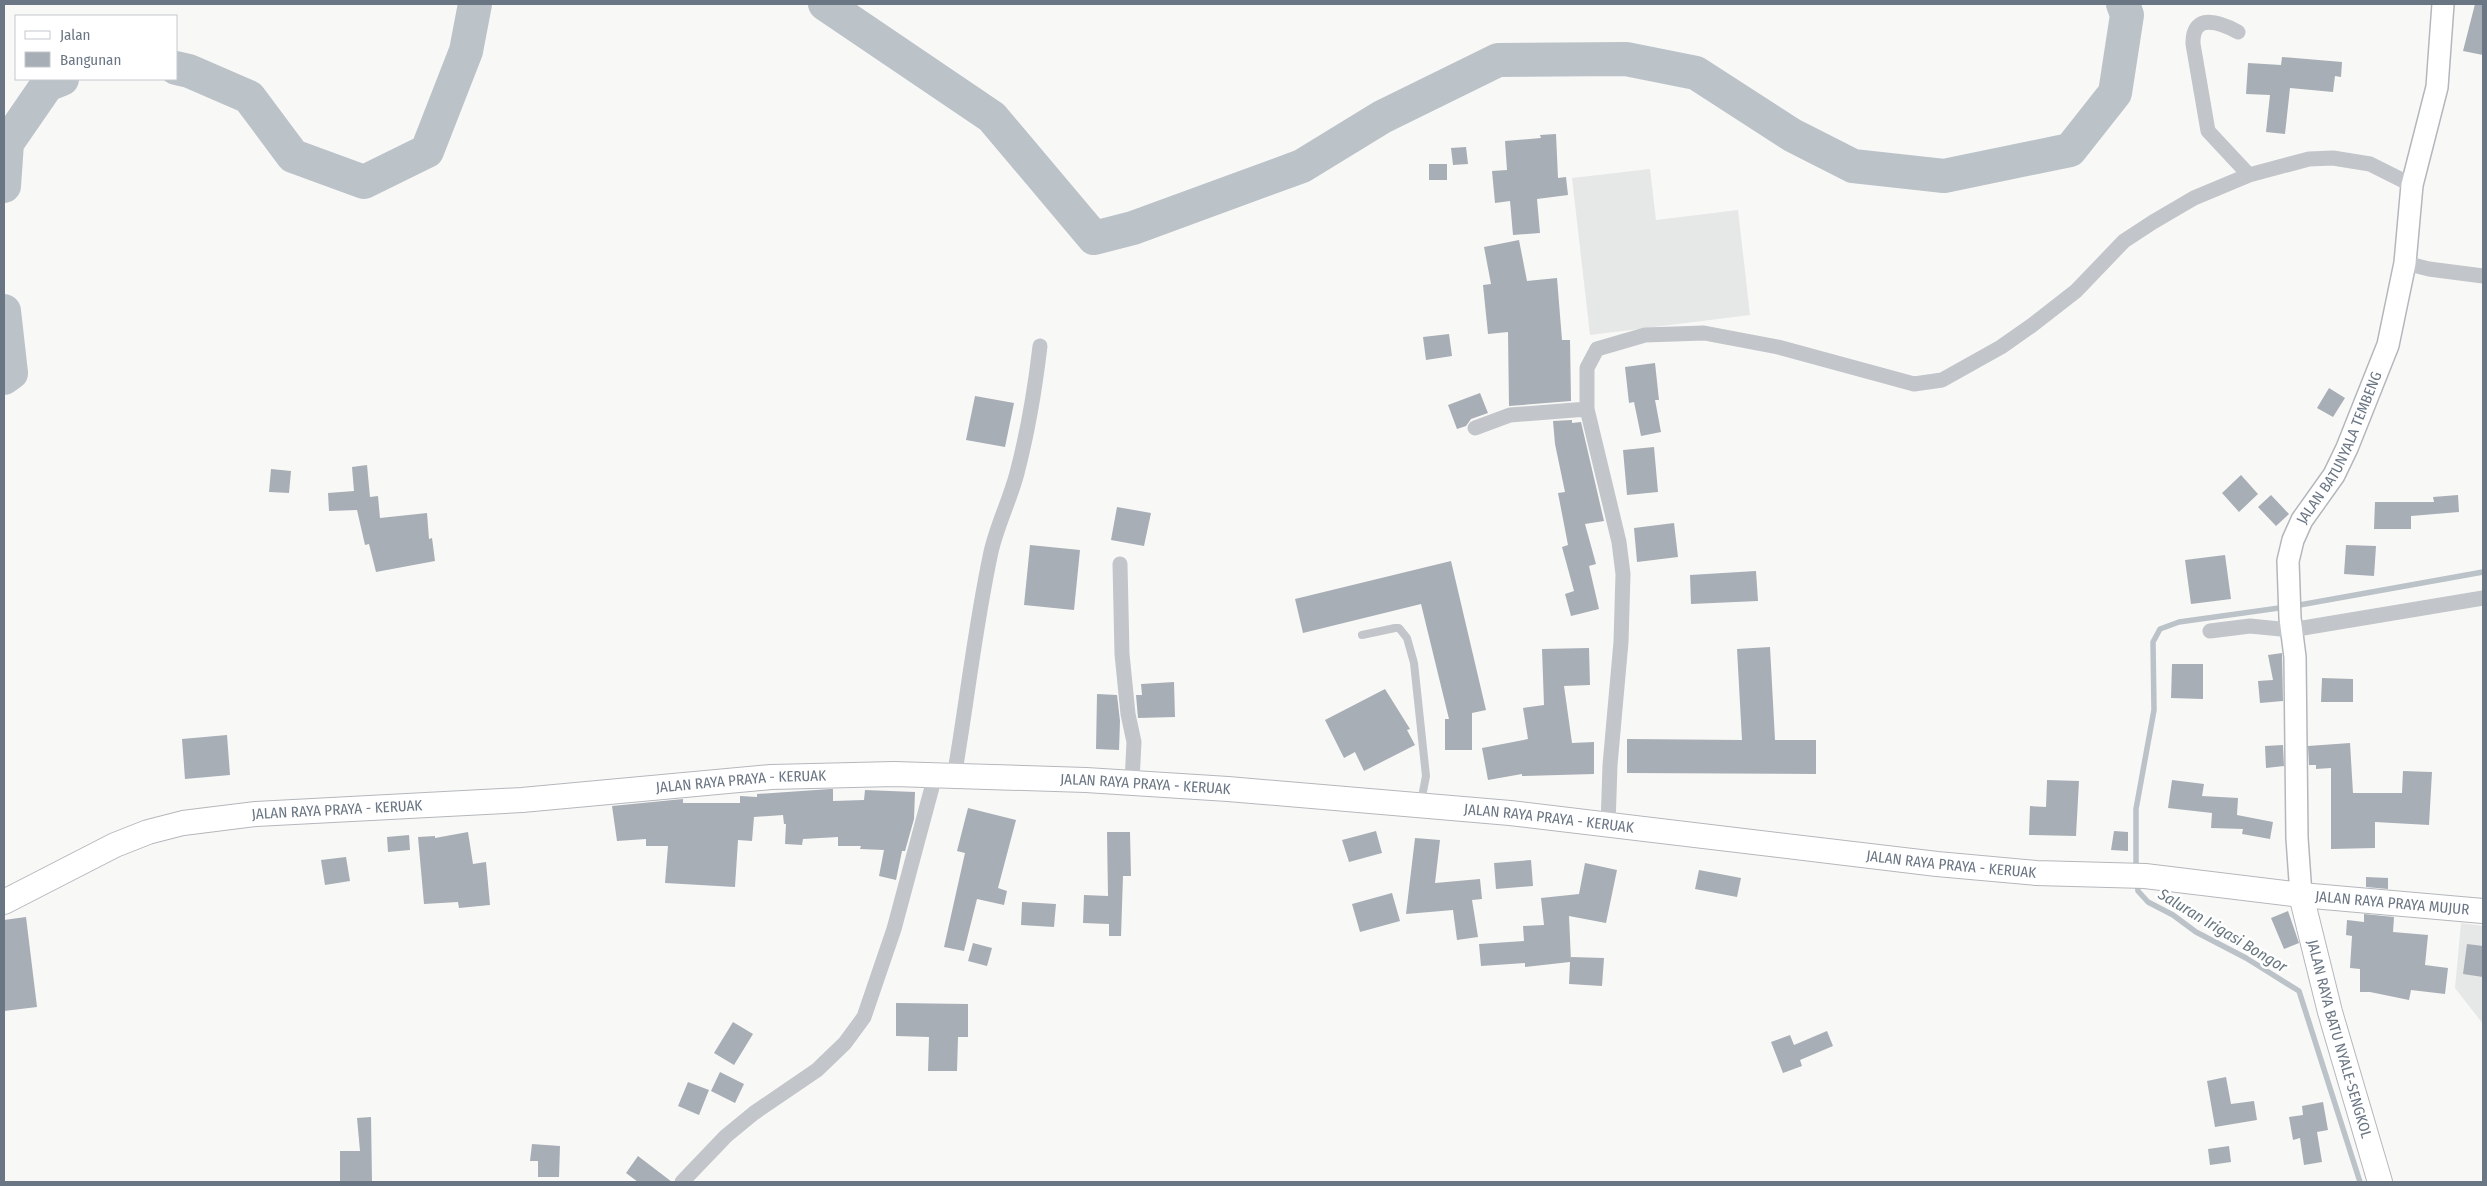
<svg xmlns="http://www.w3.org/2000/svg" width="2487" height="1186" viewBox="0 0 2487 1186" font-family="'Fira Sans Condensed',sans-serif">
  <rect width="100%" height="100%" fill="#f8f8f7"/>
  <!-- built -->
  <path fill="#e6e7e7" d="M1650,169L1656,220L1738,210L1750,315L1590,335L1572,178Z
    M2461,923L2483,926V1024L2455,988Z"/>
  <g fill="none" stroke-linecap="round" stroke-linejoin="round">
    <!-- stream -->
    <path stroke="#bbc2c8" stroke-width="5.5" d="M2136,869V809L2154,710L2153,642L2160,629L2179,622L2294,606L2483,572
      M2137,881L2138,891L2148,902L2173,915L2196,932L2246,958L2299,991L2360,1182"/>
    <!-- river -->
    <path stroke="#bbc2c8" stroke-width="34" d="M825,4L992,117L1094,238L1133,228L1302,166L1382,117L1498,60L1626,59L1696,73L1792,135L1853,166L1944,176L2070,150L2115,93L2127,15L2123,4
      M176,68L189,71L249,97L293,156L364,182L427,151L466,51L475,4
      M4,186L7,143L47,85L62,79
      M4,311L11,373L4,378"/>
  </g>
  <!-- building -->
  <path fill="#a8aeb5" d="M2475,4H2483V55L2463,51Z
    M2282,57L2342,62L2341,77L2335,76L2333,92L2290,88L2285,134L2266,132L2270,95L2246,94L2248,63L2281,65Z
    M1556,134L1558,178L1566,177L1568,195L1537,199L1540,233L1513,235L1510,201L1495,203L1492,171L1507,170L1505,141L1541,138L1540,135Z
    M1466,147L1468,164L1453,165L1451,148Z
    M1429,164H1447V180H1429Z
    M1519,240L1527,281L1557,278L1562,340H1570L1571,401L1509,406L1508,332L1488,334L1483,285L1491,284L1484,247Z
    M1449,334L1452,356L1426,360L1423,337Z
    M1655,363L1659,400H1655L1661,432L1641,436L1634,402L1629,403L1625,367Z
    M2329,388L2345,398L2333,417L2317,408Z
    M1480,393L1488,413L1471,419L1466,426L1457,429L1448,405Z
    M975,396L1014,403L1005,447L966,440Z
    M1572,420V423L1581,422L1604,521L1585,524L1596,564L1589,566L1599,609L1571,616L1565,594L1574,591L1562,547L1568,545L1558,493L1565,492L1555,444L1553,421Z
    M1654,447L1658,492L1627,495L1623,450Z
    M367,465L370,497L378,496L380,518L427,513L429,539L432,538L435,561L376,572L369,544L365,545L357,510L329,511L328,493L354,491L352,467Z
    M271,469L291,471L289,493L269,492Z
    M2241,475L2258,494L2239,512L2222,493Z
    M2271,495L2289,514L2276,526L2258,507Z
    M2458,495L2459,512L2411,516V529H2374L2375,502H2434L2433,497Z
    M1117,507L1151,513L1144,546L1111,540Z
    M1674,523L1678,557L1637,562L1634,528Z
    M1030,545L1080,550L1074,610L1024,605Z
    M2346,545L2376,546L2374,576L2344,574Z
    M2225,555L2231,599L2191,604L2185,560Z
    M1451,561L1486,710L1472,713V750H1445V719H1449L1421,604L1303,633L1295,599Z
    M1756,571L1758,601L1691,604L1690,575Z
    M1770,647L1775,740H1816V774L1627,773V739L1742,740L1737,649Z
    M1589,648L1590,685L1564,686L1572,743L1594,742V774L1522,776V774L1488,780L1482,748L1528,739L1523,708L1544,705L1542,649Z
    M2282,653L2283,701L2260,703L2258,681L2273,680L2268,655Z
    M2172,664H2203V699L2171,698Z
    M2322,678L2353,679V702H2321Z
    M1174,682L1175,717L1138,718L1136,695H1142L1141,684Z
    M1385,689L1410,729L1407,730L1415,745L1364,771L1355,752L1344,758L1325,720Z
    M1097,694L1117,695L1120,721L1119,750L1096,749Z
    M227,735L230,775L185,779L182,739Z
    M2350,743L2353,793H2402L2403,771L2432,772L2429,825L2375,822V848L2331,849V768L2316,769V765H2309L2308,746Z
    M2283,745L2284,766L2266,768L2265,746Z
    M2047,780L2079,781L2076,836L2029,835L2030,806L2046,807Z
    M2172,780L2204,784L2202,796L2238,798L2237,815L2273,822L2270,839L2242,834L2243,829L2211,828L2212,813L2168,808Z
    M830,789H833V801L864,800L865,790L915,792L914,819L905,851H902L896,880L879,876L884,850L860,849L861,846H838V837L803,839L802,845L785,844L786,824H784L783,815L754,817L752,841L738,840L735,887L665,883L668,846H646V839L617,841L612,806L683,799V803H740V796L757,797V794Z
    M968,808L1016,820L998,888L1007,891L1004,905L977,899L964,951L944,947L965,853L957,851Z
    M1376,831L1382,853L1349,862L1342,840Z
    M2114,831L2128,832V851L2111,850Z
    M468,832L473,864L486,862L490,905L459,908L458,902L424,904L418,837L435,836V838Z
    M1107,832H1130L1131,876H1123L1121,936H1109V924L1083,923L1084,895L1108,896Z
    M409,835L410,850L388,852L387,837Z
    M1415,838L1440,840L1435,883L1480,879L1482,899L1472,900L1478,937L1457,940L1453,910L1406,914Z
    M346,857L350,881L325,885L321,860Z
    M1531,860L1533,886L1496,889L1494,863Z
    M1585,863L1617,870L1606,923L1569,916L1571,961V957L1604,958L1602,986L1569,984L1570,962L1525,967V963L1481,966L1479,944L1524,941L1523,926L1544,925L1541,898L1579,894Z
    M1699,870L1741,878L1737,897L1695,889Z
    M2366,877L2388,878V889L2366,887Z
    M1392,893L1400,921L1360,932L1352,904Z
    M1022,902L1056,904L1054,927L1021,925Z
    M2288,911L2299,943L2284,949L2271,918Z
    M2364,914L2394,917L2393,932L2428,935L2425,965L2448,968L2445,994L2411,990L2409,1000L2370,992H2360V969L2350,968L2352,936L2346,935L2347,920L2364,922Z
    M26,917L37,1007L4,1011V920Z
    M973,943L992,948L987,966L968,961Z
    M2467,944L2483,946V977L2463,974Z
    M896,1003L968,1004V1037H958L957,1071H928L929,1037L896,1036Z
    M733,1022L753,1034L734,1065L714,1053Z
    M1827,1031L1833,1046L1800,1060L1802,1066L1783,1073L1771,1042L1790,1035L1794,1045Z
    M720,1072L744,1084L735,1103L711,1091Z
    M2226,1077L2231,1104L2254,1101L2257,1120L2215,1127L2207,1081Z
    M688,1082L709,1090L699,1115L678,1106Z
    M2323,1102L2328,1130L2317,1132L2322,1162L2304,1165L2300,1138L2293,1140L2289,1117L2303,1115L2302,1106Z
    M371,1117L372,1182H340V1151H360L357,1118Z
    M532,1144L560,1146L559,1177H538V1161H530Z
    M2229,1146L2231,1162L2210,1165L2208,1149Z
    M638,1156L672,1182H638L626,1173Z"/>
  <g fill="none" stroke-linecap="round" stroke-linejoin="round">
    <defs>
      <g id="secondary">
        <path id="s1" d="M2301,895L2297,838L2295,657L2290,618L2288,561L2293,540L2302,520L2334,475L2347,448L2388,345L2405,263L2412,185L2437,87L2443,4"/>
      </g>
      <g id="primary">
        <path id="s2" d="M2301,895L2330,1012L2380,1182"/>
        <path id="s3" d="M4,902L115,845L148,832L183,823L256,814L522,800L771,777L894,774L1086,780L1228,789L1510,813L1937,864L2036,873L2145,876L2301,895L2483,911"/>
      </g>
    </defs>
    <!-- secondary casing -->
    <use href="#secondary" stroke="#b3b7bc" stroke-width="24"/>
    <!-- primary casing -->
    <use href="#primary" stroke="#b4b7bb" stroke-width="26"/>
    <!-- lane -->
    <path stroke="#c2c5c9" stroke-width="8" d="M1362,635L1395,628H1399L1407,638L1414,663L1426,776L1421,802"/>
    <!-- street -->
    <path stroke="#c2c5c9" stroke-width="15" d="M2238,32C2220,22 2192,12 2193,44L2208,131L2249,175
      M2405,263L2429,269L2483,276
      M1475,428L1510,415L1587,409
      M1120,564L1122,654L1128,714L1134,742L1132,782
      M2210,631L2250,626L2291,630L2483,598
      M954,777C967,702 975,626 991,552C997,525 1010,500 1017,473C1028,431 1035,389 1040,346
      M1608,826L1610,765L1621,642L1623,574L1619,542L1587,409V368L1597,349L1645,335L1704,333L1778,347L1914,384L1942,380L2001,347L2031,326L2076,291L2124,241L2153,222L2194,198L2249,175L2309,159L2333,158L2370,164L2412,185
      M682,1182L726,1136L754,1113L817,1070L845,1043L864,1017L894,929L935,776"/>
    <!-- secondary -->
    <use href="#secondary" stroke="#fff" stroke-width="21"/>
    <!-- primary -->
    <use href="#primary" stroke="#fff" stroke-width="24"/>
  </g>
  <g text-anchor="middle" stroke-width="5" stroke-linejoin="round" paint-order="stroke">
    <!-- street labels -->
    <g font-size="15" fill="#6b7684" stroke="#fff">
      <text dy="5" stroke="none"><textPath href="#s1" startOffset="460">JALAN BATUNYALA TEMBENG</textPath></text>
      <text dy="5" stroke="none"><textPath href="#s3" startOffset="756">JALAN RAYA PRAYA - KERUAK</textPath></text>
      <text dy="5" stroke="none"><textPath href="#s3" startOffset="1161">JALAN RAYA PRAYA - KERUAK</textPath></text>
      <text dy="5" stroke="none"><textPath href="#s3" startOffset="351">JALAN RAYA PRAYA - KERUAK</textPath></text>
      <text dy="5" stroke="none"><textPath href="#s3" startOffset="1566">JALAN RAYA PRAYA - KERUAK</textPath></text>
      <text dy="5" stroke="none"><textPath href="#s3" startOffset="1971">JALAN RAYA PRAYA - KERUAK</textPath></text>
      <text dy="5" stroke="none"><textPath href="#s3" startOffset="2414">JALAN RAYA PRAYA MUJUR</textPath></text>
      <text dy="5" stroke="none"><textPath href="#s2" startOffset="149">JALAN RAYA BATU NYALE-SENGKOL</textPath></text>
    </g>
    <!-- water labels -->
    <g font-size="16" font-style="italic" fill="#67767f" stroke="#fff">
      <text transform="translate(2223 930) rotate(31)" y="6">Saluran Irigasi Bongor</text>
    </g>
  </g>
  <!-- border -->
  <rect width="2487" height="1186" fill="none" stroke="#6b7684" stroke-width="10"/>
  <!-- legend -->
  <rect x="15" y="15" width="162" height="65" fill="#ffffff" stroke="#c4c8ce"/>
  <rect x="25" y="31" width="25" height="8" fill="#ffffff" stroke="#c4c8ce"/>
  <text x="60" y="40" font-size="15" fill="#6b7684">Jalan</text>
  <rect x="25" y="52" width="25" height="15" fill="#a8aeb5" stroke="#c4c8ce"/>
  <text x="60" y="65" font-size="15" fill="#6b7684">Bangunan</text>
</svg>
